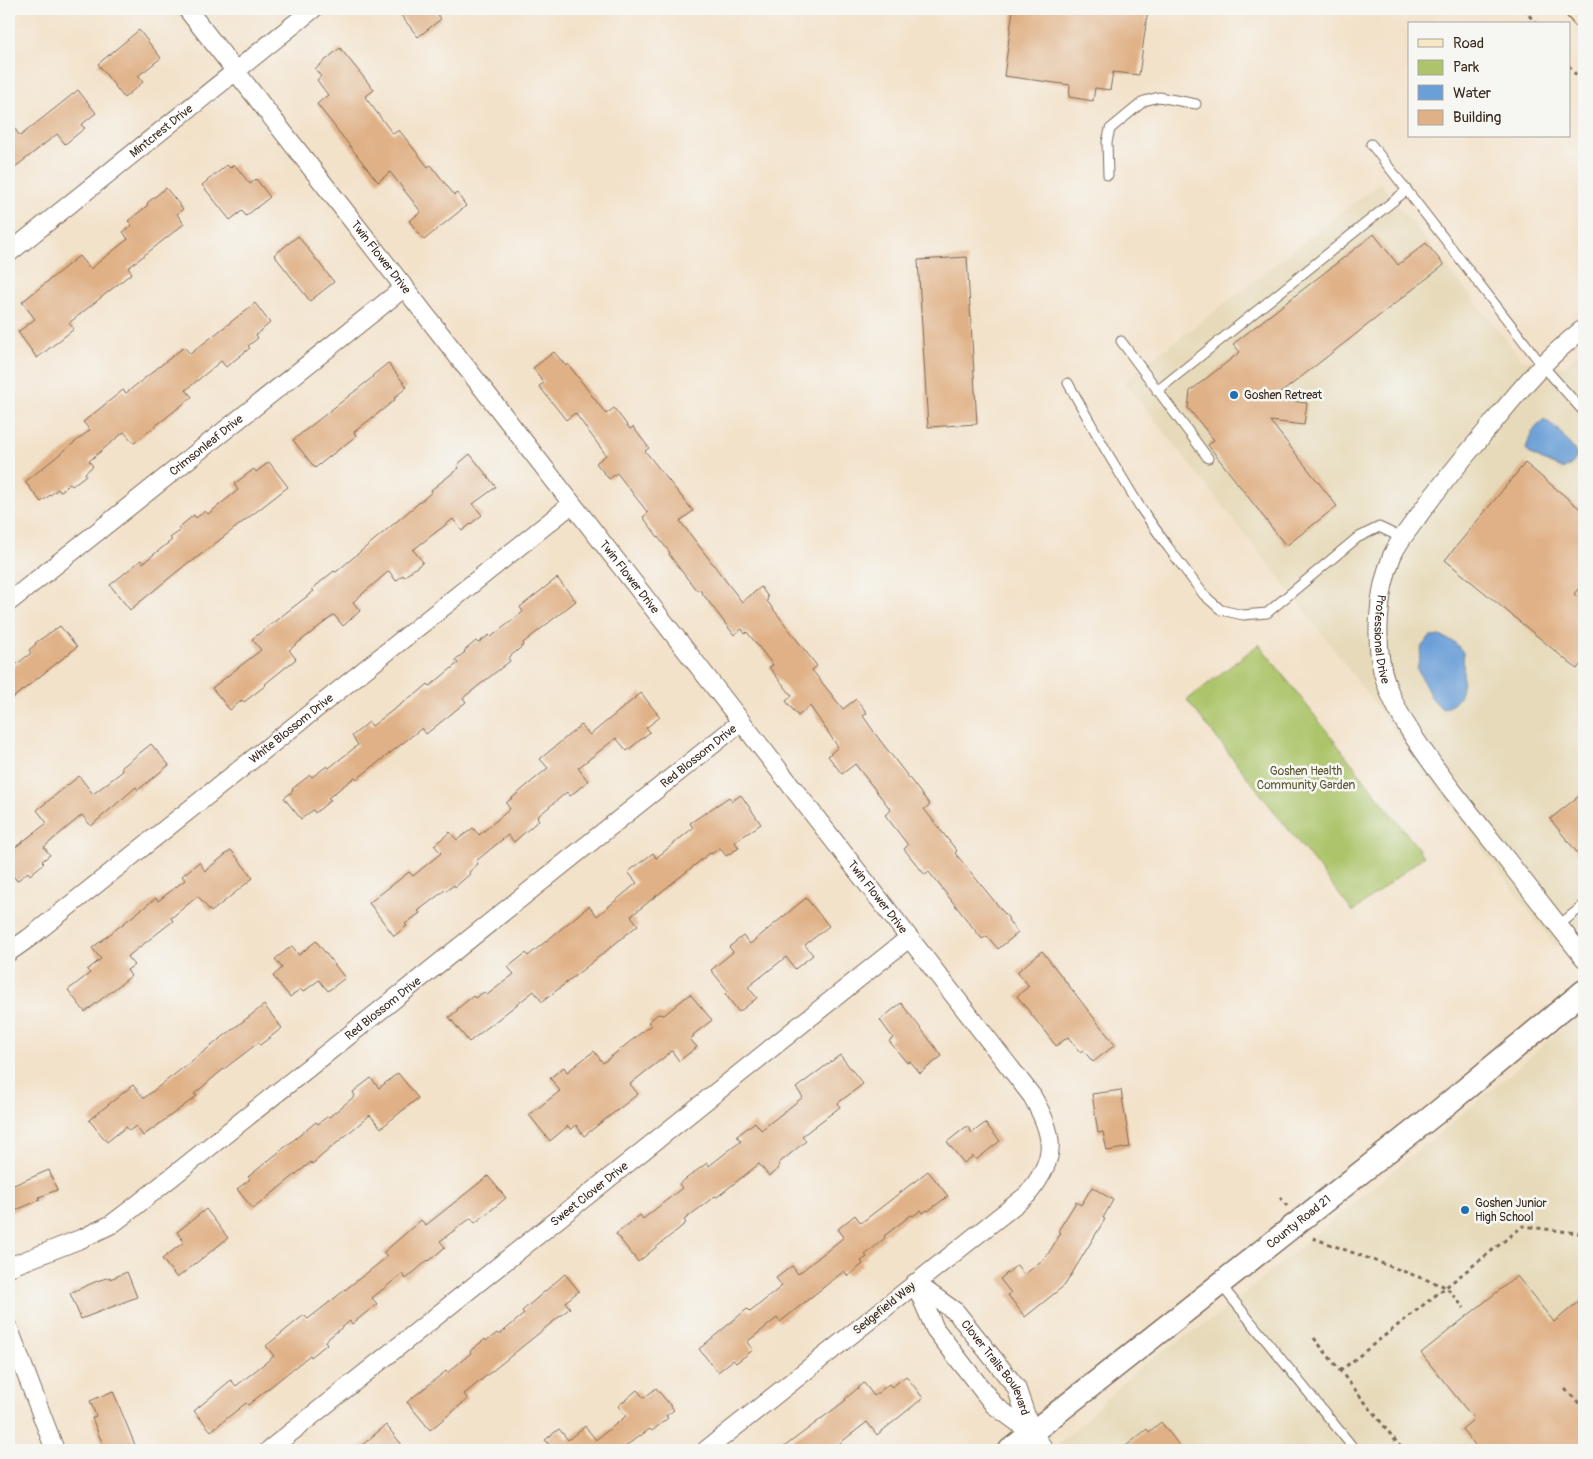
<svg xmlns="http://www.w3.org/2000/svg" width="1593" height="1459" viewBox="0 0 1593 1459" font-family="Pangolin,sans-serif">
  <rect width="100%" height="100%" fill="#f6f6f2"/>
  <filter id="ink" filterUnits="userSpaceOnUse"><feTurbulence type="fractalNoise" baseFrequency=".02" numOctaves="2"/><feDisplacementMap in="SourceGraphic" scale="10" xChannelSelector="R" yChannelSelector="G"/><feConvolveMatrix kernelMatrix="1 2 1 2 8 2 1 2 1" color-interpolation-filters="sRGB"/></filter>
  <filter id="wash" filterUnits="userSpaceOnUse"><feTurbulence type="fractalNoise" baseFrequency=".0096" numOctaves="4" result="noise"/><feDisplacementMap in="SourceGraphic" scale="20" xChannelSelector="R" yChannelSelector="G"/><feGaussianBlur stdDeviation="1.12" result="paint"/><feColorMatrix in="noise" values="0 0 0 0 0 0 0 0 0 0 0 0 0 0 0 0 0 1.4 0 .05"/><feComposite in="paint" operator="in"/></filter>
  <g filter="url(#wash)">
    <rect width="100%" height="100%" fill="#f3e2ca"/>
    <!-- built -->
    <path fill="#e7daba" d="M1380,183L1521,359L1564,366L1584,349V942L1555,946L1300,604L1124,381Z
      M1584,1008V1450H1060L1057,1446L1143,1364L1217,1316L1507,1077Z"/>
    <!-- green -->
    <path fill="#acc56b" stroke="#747844" d="M1259,644L1424,856L1353,912L1187,700Z"/>
    <!-- water -->
    <path fill="#6a9fd7" stroke="#52647a" d="M1544,419L1558,429L1577,454C1575,463 1571,466 1562,469L1530,454L1526,449C1530,435 1533,429 1544,419Z
      M1440,636L1454,642L1463,652C1464,663 1464,688 1459,697C1455,704 1449,707 1442,709L1431,697L1417,669L1422,646L1430,637Z"/>
    <g id="blocks">
      <!-- building -->
      <path fill="#e0b186" d="M396,9H433L441,19L418,37Z
        M1013,9H1148L1139,75L1113,72L1110,90L1095,88L1093,101L1069,97L1070,85L1004,76Z
        M139,30L161,58L138,76L143,82L124,98L98,64Z
        M340,48L374,90L365,97L393,134L399,130L428,167L431,165L454,195L457,193L466,206L424,240L409,221L421,212L390,172L378,182L317,104L328,95L317,80L321,76L315,69Z
        M78,90L96,113L81,125L85,128L65,144L57,134L9,172V121L20,136Z
        M234,164L250,184L256,179L270,197L246,216L242,211L230,220L202,185L227,165L230,168Z
        M166,188L183,209L177,214L184,224L128,268L132,273L69,323L74,329L37,358L18,332L35,319L22,302L79,256L90,269L128,239L123,232L132,225L128,221L148,205L147,203Z
        M1374,234L1398,265L1426,243L1444,265L1273,399L1307,403L1304,425L1270,421L1337,506L1286,546L1208,445L1214,440L1188,408L1190,391L1240,352L1233,344Z
        M298,236L334,282L310,301L274,255Z
        M967,257L977,424L928,427L918,260Z
        M255,303L270,323L256,335L258,338L248,346L250,348L226,367L221,361L186,390L192,397L134,443L124,432L89,461L93,466L85,473L86,475L72,486L70,484L60,492L58,489L41,502L25,482L90,430L83,422L123,390L126,393L184,347L190,354Z
        M554,352L566,366L568,364L606,414L614,408L630,429L633,427L649,448L645,451L693,511L680,521L742,602L761,587L768,597L767,601L817,666L812,670L843,709L856,699L867,713L863,716L879,739L930,805L924,809L957,851L955,853L1009,919L1008,920L1018,933L998,949L987,936L982,939L929,872L925,875L904,849L908,845L885,815L891,810L855,764L842,774L828,756L838,747L810,706L798,716L786,701L792,696L769,667L773,665L747,632L745,634L742,629L734,635L699,589L697,591L676,564L669,554L670,553L643,517L648,513L617,473L609,479L596,463L606,455L575,413L566,420L539,386L544,383L533,368Z
        M388,363L407,387L394,398L395,400L354,432L356,436L315,468L293,440L373,377L372,376Z
        M470,454L496,487L473,504L482,515L462,531L453,519L413,550L423,562L404,577L403,575L396,581L389,571L353,602L360,611L343,626L334,615L289,650L296,659L265,684L266,685L244,702L242,700L230,710L212,688L261,650L252,639L314,591L312,589L334,571L336,572L432,492L431,490L459,468L457,465Z
        M269,462L288,487L190,563L189,562L130,610L110,585L141,560L143,563L172,540L170,538L180,531L178,528L194,515L196,518L205,511L208,514L238,490L234,484L254,469L256,472Z
        M1525,463L1584,512V582L1574,594L1584,603V660L1577,669L1445,560Z
        M557,578L576,601L523,643L524,645L508,658L510,661L463,698L466,702L426,734L422,728L357,779L355,777L328,798L331,800L315,813L313,810L301,819L284,798L293,791L292,789L310,775L312,777L327,766L329,768L358,745L352,736L369,722L372,726L413,695L414,696L428,684L430,686L458,663L455,660L465,652L464,651L476,641L478,643L489,635L491,637L523,612L520,607Z
        M60,626L77,647L9,701V670L31,653L29,650L36,644L35,643Z
        M641,693L660,717L646,728L650,732L627,751L616,738L578,768L588,781L570,796L567,792L537,817L539,820L514,842L508,835L476,861L478,864L469,872L470,874L455,887L454,885L446,891L445,890L418,911L420,913L405,924L407,926L394,936L369,903L409,872L413,876L441,853L434,845L450,832L457,840L473,828L479,835L510,809L506,803L548,768L540,759L581,725L590,735Z
        M151,744L169,765L138,790L136,787L91,826L82,815L44,847L50,855L42,861L44,863L30,875L28,872L17,881L9,870V852L47,823L37,810L79,776L93,794L123,771L121,768Z
        M1584,792V861L1550,819Z
        M741,795L761,824L735,842L739,848L726,856L720,848L711,854L710,853L631,916L638,925L600,956L542,1002L534,991L469,1042L449,1017L458,1010L457,1009L473,996L475,998L484,992L487,995L514,974L508,967L526,953L528,956L589,906L597,916L637,883L628,872L653,853L656,858L693,828L690,823L729,797L732,801Z
        M231,850L253,878L211,912L198,896L171,918L173,921L127,957L134,965L127,970L131,976L85,1012L68,990L90,973L87,970L101,959L92,948L156,898L158,901L185,880L182,876L199,862L205,871Z
        M806,898L829,926L805,945L813,955L795,969L786,957L748,987L757,998L739,1012L725,994L728,991L711,970L733,952L729,947L743,936L750,944Z
        M316,941L345,978L328,991L319,980L303,992L300,989L290,997L273,976L282,968L275,959L292,946L299,955Z
        M1042,951L1115,1045L1093,1062L1083,1050L1080,1052L1068,1037L1056,1046L1017,996L1029,986L1017,972Z
        M690,994L712,1020L693,1035L694,1036L690,1039L697,1047L679,1061L672,1051L630,1084L638,1094L584,1136L576,1125L571,1130L568,1126L550,1141L529,1115L560,1091L550,1078L564,1067L567,1072L594,1051L603,1063L651,1025L648,1022L658,1014L664,1015Z
        M901,1003L942,1056L920,1073L910,1061L907,1063L889,1041L893,1038L880,1020Z
        M264,1005L282,1028L260,1045L258,1043L220,1072L194,1094L197,1096L143,1136L136,1126L129,1131L126,1127L107,1142L89,1120L133,1085L144,1098Z
        M840,1055L863,1084L838,1103L840,1107L802,1136L806,1141L779,1163L778,1169L769,1176L759,1164L717,1197L715,1196L684,1220L686,1223L638,1262L616,1234L640,1215L643,1219L682,1188L679,1184L707,1163L709,1166L741,1141L737,1136L755,1122L761,1130L803,1097L796,1088Z
        M398,1073L418,1098L381,1128L370,1115L312,1164L311,1162L253,1209L237,1189L250,1179L248,1177L316,1122L318,1124L328,1116L329,1117L355,1096L353,1092L371,1078L379,1088Z
        M1121,1090L1130,1147L1107,1151L1103,1132L1098,1133L1092,1094Z
        M985,1123L1000,1141L976,1160L973,1156L964,1163L947,1142L967,1126L972,1133Z
        M49,1170L57,1190L39,1197L40,1200L9,1213V1187Z
        M928,1171L948,1196L928,1211L927,1210L923,1213L921,1210L913,1216L911,1215L884,1236L885,1238L865,1255L867,1257L861,1261L863,1264L848,1276L844,1271L780,1322L777,1318L747,1342L753,1350L736,1363L733,1360L718,1372L699,1349L747,1309L750,1312L782,1286L776,1278L792,1266L798,1274L844,1237L838,1229L855,1215L861,1223Z
        M488,1176L506,1198L475,1223L471,1218L440,1241L445,1247L429,1261L428,1260L406,1279L402,1274L372,1298L377,1304L352,1324L350,1321L325,1341L327,1344L311,1357L310,1355L248,1405L246,1403L211,1431L194,1411L231,1380L236,1386L274,1356L266,1346L304,1315L308,1319L387,1257L383,1253L421,1220L426,1225Z
        M1092,1187L1113,1200L1103,1218L1105,1219L1065,1285L1025,1317L1008,1295L1011,1293L1000,1279L1017,1265L1024,1275L1046,1257L1061,1233L1058,1231L1076,1202L1081,1205Z
        M206,1209L228,1238L177,1278L162,1259L184,1242L177,1232Z
        M127,1272L137,1297L81,1319L70,1293L97,1281L110,1277V1279Z
        M565,1274L579,1291L565,1302L570,1308L464,1394L468,1399L430,1430L407,1402L446,1371L447,1373L471,1353L470,1351L485,1339L486,1341L497,1333L499,1335L524,1314L522,1311Z
        M1517,1276L1554,1322L1584,1297V1450H1479L1462,1429L1474,1419L1421,1353Z
        M906,1376L923,1398L877,1435L867,1422L831,1450H780L846,1400L845,1399L864,1383L874,1396L889,1384L892,1387Z
        M656,1388L674,1410L666,1416L668,1418L652,1431L650,1429L640,1436V1435L621,1450H553L545,1440L559,1429L568,1440L585,1426L596,1440L626,1416L618,1406L637,1390L644,1398Z
        M113,1391L137,1450H105L92,1418L96,1416L90,1401Z
        M1161,1422L1183,1450H1121L1147,1429L1149,1432Z
        M386,1425L406,1450H356Z"/>
    </g>
  </g>
  <g filter="url(#ink)">
    <use href="#blocks" fill-opacity="0" stroke="#7b6a5a" stroke-width="1"/>
    <g fill="none" stroke-linecap="round" stroke-linejoin="round">
      <defs>
        <path id="service" d="M1371,144L1542,365L1584,412
          M1108,175L1107,142L1110,129L1144,101L1159,97L1196,104
          M1121,341L1208,458
          M1068,383L1108,454L1140,507L1168,547L1204,595L1221,610L1243,615L1267,613L1357,538L1379,527L1402,538
          M1157,391L1407,190
          M1559,925L1584,905
          M1221,1285L1351,1445"/>
        <g id="minor">
          <path id="s1" d="M187,9C470,370 750,733 1032,1096C1055,1136 1058,1158 1027,1195L706,1450"/>
          <path id="s2" d="M9,253L313,9"/>
          <path id="s3" d="M1584,328C1570,340 1555,352 1542,366C1515,394 1491,426 1466,455C1449,476 1432,496 1417,518C1408,530 1398,542 1392,556C1378,591 1373,646 1386,683C1398,719 1428,758 1451,789L1584,958"/>
          <path id="s4" d="M9,602L405,287"/>
          <path id="s5" d="M9,952L29,938L572,504"/>
          <path id="s6" d="M9,1267L83,1238L112,1224L133,1208L741,722"/>
          <path d="M915,1283L935,1329L994,1405L1032,1433L1045,1450"/>
          <path id="s7" d="M915,1283L956,1312L1016,1387L1032,1433"/>
          <path d="M9,1329L55,1450"/>
          <path id="s8" d="M269,1450L909,938"/>
        </g>
        <g id="tertiary">
          <path id="s9" d="M1010,1450L1440,1110L1584,991"/>
        </g>
        <path id="secondary" d="M1578,9L1584,16"/>
      </defs>
      <!-- service casing -->
      <use href="#service" stroke="#7b6a5a" stroke-width="11"/>
      <!-- minor casing -->
      <use href="#minor" stroke="#7b6a5a" stroke-width="20"/>
      <!-- tertiary casing -->
      <use href="#tertiary" stroke="#7b6a5a" stroke-width="25"/>
      <!-- secondary casing -->
      <use href="#secondary" stroke="#7b6a5a" stroke-width="28"/>
      <!-- path -->
      <path stroke="#7b6a5a" stroke-width="3" stroke-dasharray="4 4" stroke-linecap="butt" d="M1524,9L1536,24
        M1569,66L1584,85
        M1280,1197L1287,1206
        M1313,1238L1446,1287L1464,1308
        M1314,1338L1403,1450
        M1340,1371L1523,1226L1584,1234
        M1565,1389L1584,1408"/>
      <!-- service -->
      <use href="#service" stroke="#fff" stroke-width="9"/>
      <!-- minor -->
      <use href="#minor" stroke="#fff" stroke-width="18"/>
      <!-- tertiary -->
      <use href="#tertiary" stroke="#fff" stroke-width="22"/>
      <!-- secondary -->
      <use href="#secondary" stroke="#f7e8c3" stroke-width="25"/>
    </g>
  </g>
  <!-- markers -->
  <g fill="#1f6fb2" stroke="#f6f6f2" stroke-width="2">
    <circle cx="1234" cy="395" r="5"/>
    <circle cx="1465" cy="1210" r="5"/>
  </g>
  <g text-anchor="middle" stroke-width="5" stroke-linejoin="round" paint-order="stroke">
    <!-- street labels -->
    <g font-size="12" fill="#3b2a1e" stroke="#f6f6f2">
      <text dy="4" stroke="none"><textPath href="#s2" startOffset="195">Mintcrest Drive</textPath></text>
      <text dy="4" stroke="none"><textPath href="#s1" startOffset="315">Twin Flower Drive</textPath></text>
      <text dy="4" stroke="none"><textPath href="#s4" startOffset="252">Crimsonleaf Drive</textPath></text>
      <text dy="4" stroke="none"><textPath href="#s1" startOffset="720">Twin Flower Drive</textPath></text>
      <text dy="4" stroke="none"><textPath href="#s3" startOffset="384">Professional Drive</textPath></text>
      <text dy="4" stroke="none"><textPath href="#s5" startOffset="360">White Blossom Drive</textPath></text>
      <text dy="4" stroke="none"><textPath href="#s6" startOffset="862">Red Blossom Drive</textPath></text>
      <text dy="4" stroke="none"><textPath href="#s1" startOffset="1125">Twin Flower Drive</textPath></text>
      <text dy="4" stroke="none"><textPath href="#s6" startOffset="458">Red Blossom Drive</textPath></text>
      <text dy="4" stroke="none"><textPath href="#s8" startOffset="410">Sweet Clover Drive</textPath></text>
      <text dy="4" stroke="none"><textPath href="#s9" startOffset="368">County Road 21</textPath></text>
      <text transform="translate(884 1308) rotate(-39)" y="4">Sedgefield Way</text>
      <text dy="4" stroke="none"><textPath href="#s7" startOffset="119">Clover Trails Boulevard</textPath></text>
    </g>
    <!-- poi labels -->
    <g font-size="12" fill="#3b2a1e" stroke="#f6f6f2" text-anchor="start">
      <text x="1244" y="399">Goshen Retreat</text>
      <text x="1475" y="1207">Goshen Junior<tspan x="1475" dy="14">High School</tspan></text>
    </g>
    <!-- park labels -->
    <g font-size="12" fill="#5d5835" stroke="#f6f6f2">
      <text x="1306" y="775">Goshen Health<tspan x="1306" dy="14">Community Garden</tspan></text>
    </g>
  </g>
  <!-- margin -->
  <rect width="1593" height="1459" fill="none" stroke="#f6f6f2" stroke-width="30"/>
  <!-- legend -->
  <rect x="1408" y="22" width="162" height="115" fill="#f6f6f2" stroke="#aba49d"/>
  <rect x="1418" y="39" width="25" height="8" fill="#f7e8c3" stroke="#aba49d"/>
  <text x="1453" y="48" font-size="15" fill="#3b2a1e">Road</text>
  <rect x="1418" y="60" width="25" height="15" fill="#acc56b" stroke="#aba49d"/>
  <text x="1453" y="72" font-size="15" fill="#3b2a1e">Park</text>
  <rect x="1418" y="85" width="25" height="15" fill="#6a9fd7" stroke="#aba49d"/>
  <text x="1453" y="98" font-size="15" fill="#3b2a1e">Water</text>
  <rect x="1418" y="110" width="25" height="15" fill="#e0b186" stroke="#aba49d"/>
  <text x="1453" y="122" font-size="15" fill="#3b2a1e">Building</text>
</svg>
